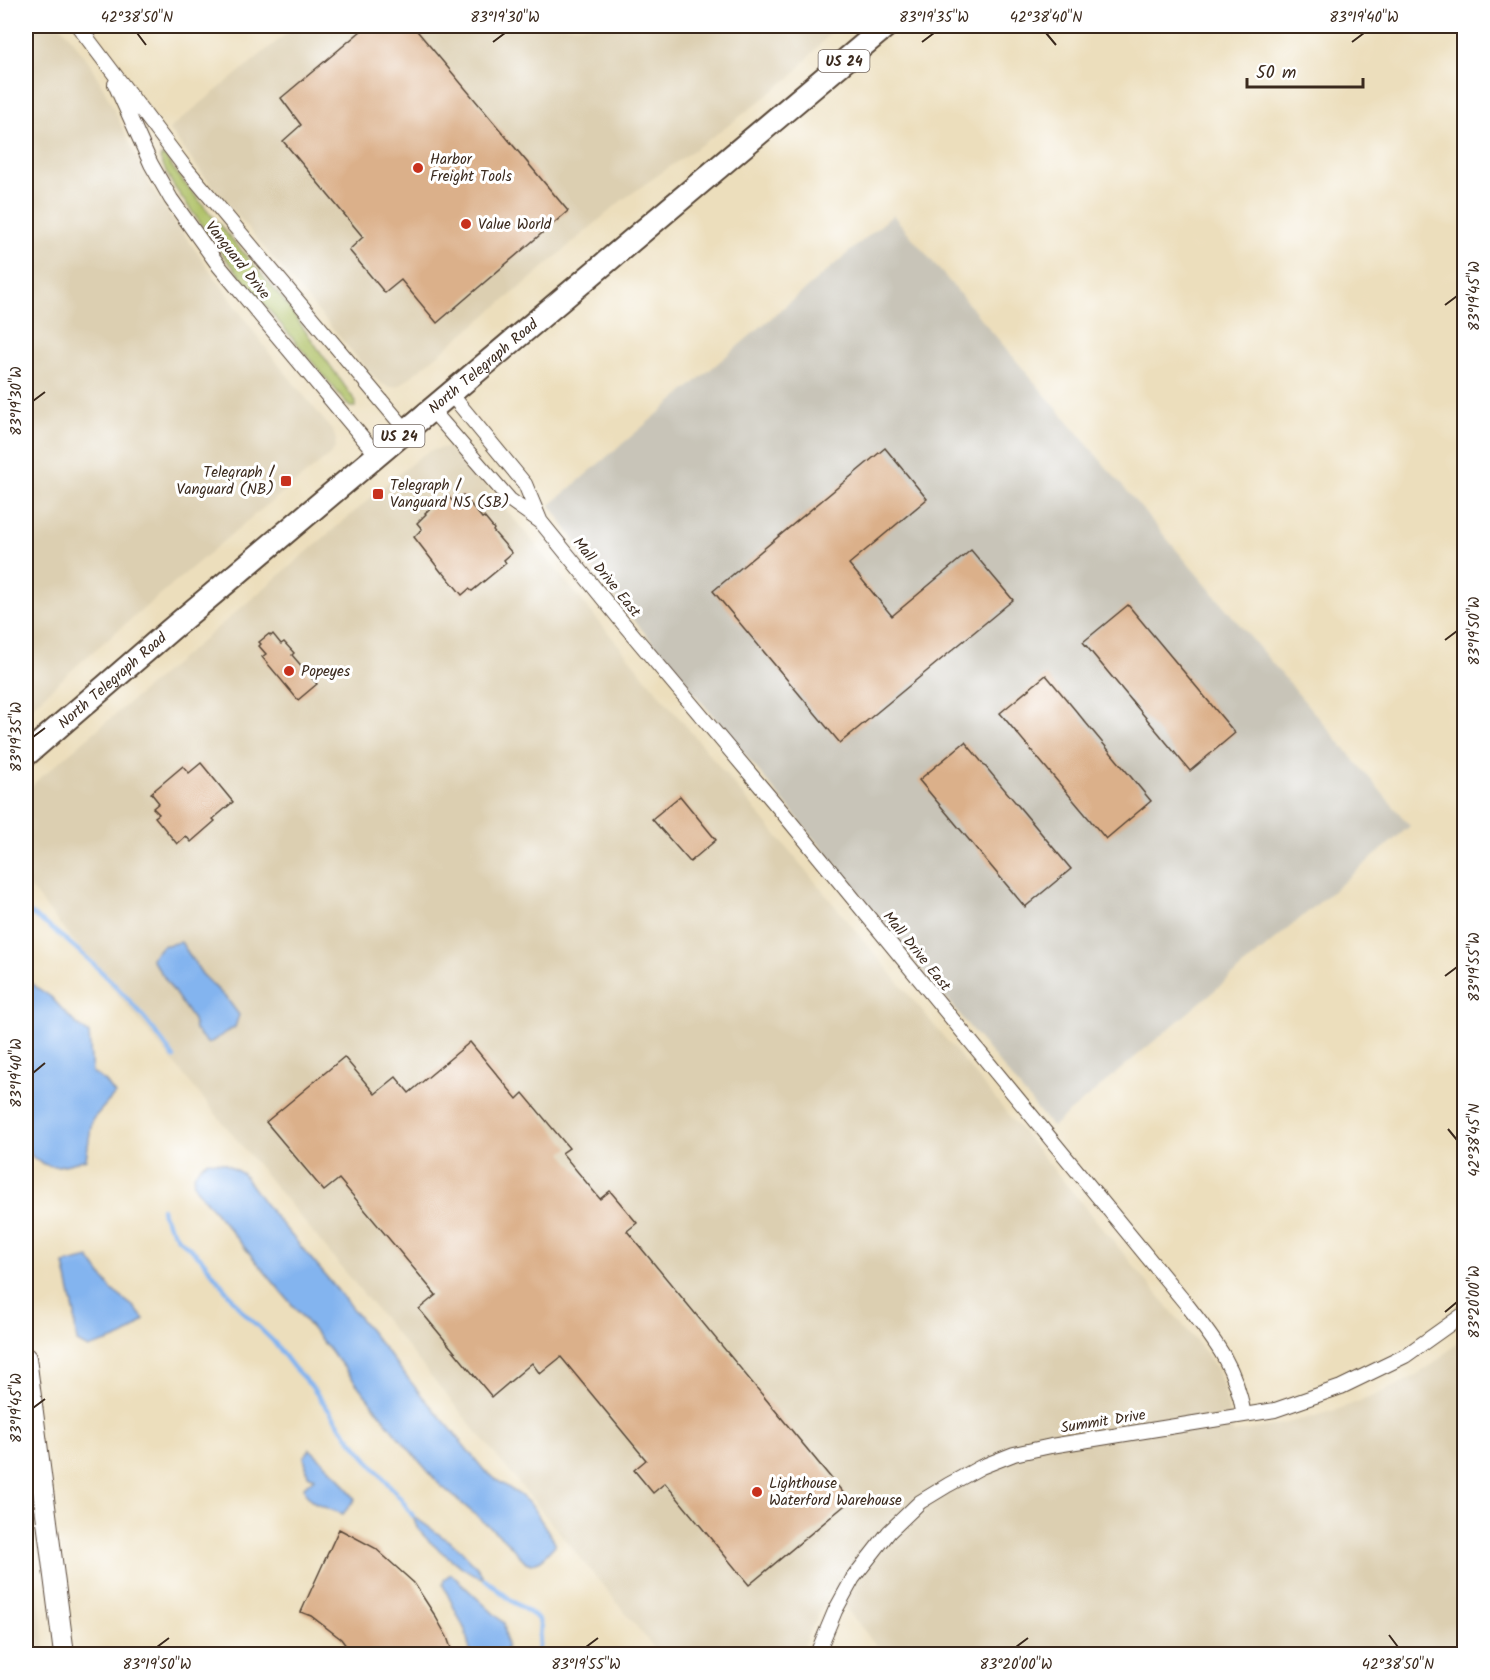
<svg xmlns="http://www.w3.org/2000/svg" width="1490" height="1680" viewBox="0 0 1490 1680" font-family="Kalam,sans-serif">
  <rect width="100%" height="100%" fill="#fff"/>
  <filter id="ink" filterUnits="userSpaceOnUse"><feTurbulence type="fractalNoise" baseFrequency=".0167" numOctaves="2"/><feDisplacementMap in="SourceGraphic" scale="12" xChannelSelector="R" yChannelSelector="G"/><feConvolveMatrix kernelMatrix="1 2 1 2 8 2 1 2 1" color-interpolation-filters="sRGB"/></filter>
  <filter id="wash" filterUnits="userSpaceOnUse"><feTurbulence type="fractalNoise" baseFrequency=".008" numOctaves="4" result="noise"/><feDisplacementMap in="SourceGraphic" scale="24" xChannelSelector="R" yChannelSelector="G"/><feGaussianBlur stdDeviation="1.35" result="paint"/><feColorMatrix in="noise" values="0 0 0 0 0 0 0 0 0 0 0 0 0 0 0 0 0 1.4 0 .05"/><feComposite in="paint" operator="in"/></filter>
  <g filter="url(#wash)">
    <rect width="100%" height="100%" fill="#ecdebc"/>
    <!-- built -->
    <path fill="#dccfb1" d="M26,26H61L72,39L90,64L105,91L150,185L165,208L270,354L333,431L336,440L335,448L329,456L253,516L83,660L26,712Z
      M296,26H839L830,33L792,76L725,128L621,201L528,281L402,384L396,387H388L379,382L368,371L199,170L169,129Z
      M442,448H449L460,454L1207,1354L1219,1373L1224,1388L1233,1433L1287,1423L1333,1411L1376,1395L1410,1379L1433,1364L1464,1337V1654H883L831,1590L808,1635L801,1654H659L26,883V790L419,457L432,450Z
      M26,1534L34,1557L46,1654H26Z"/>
    <!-- industrial -->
    <path fill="#c8c4b8" d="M893,215L1410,826L1052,1127L606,586L550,505Z"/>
    <!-- green -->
    <path fill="#adc064" stroke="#747541" stroke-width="1.5" d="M161,156H164L186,185L284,301L356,402L355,407H350L227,260L173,185L160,159Z"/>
    <!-- water -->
    <path fill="#83b4ef" stroke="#5f6f86" stroke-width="1.5" d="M181,942L202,974L228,1000L239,1015L235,1027L208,1044L195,1030L193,1020L151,958L162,946Z
      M26,980L51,997L73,1021L89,1034L92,1072L106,1082L115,1094L92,1120L86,1159C67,1165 46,1173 31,1155C29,1152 27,1145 26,1141Z
      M208,1161L224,1163L243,1174L264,1203L330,1281L422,1396L450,1428L469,1452L484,1470L498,1481L520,1495L531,1505L555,1542V1545L541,1560L531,1564L526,1562L504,1539L439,1484L395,1433L338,1360L196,1189C189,1176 197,1168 208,1161Z
      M89,1258L112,1290L134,1307L144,1319C130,1337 109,1341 88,1348L77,1342L75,1327V1315L64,1264Z
      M310,1449L339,1477L355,1499L343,1514C328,1508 306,1504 304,1487L314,1478L308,1475L304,1457Z
      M413,1516L460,1549L476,1566L485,1579C469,1575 424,1541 416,1525C415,1523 414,1519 413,1516Z
      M451,1574L504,1623L507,1646L504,1654H471L465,1630L443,1585L444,1579Z"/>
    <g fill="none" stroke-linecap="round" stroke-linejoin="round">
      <!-- stream -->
      <path stroke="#83b4ef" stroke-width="4.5" d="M26,910C82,948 136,1001 174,1058
        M162,1209L163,1215L170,1227L178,1238L201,1258L242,1311L273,1341L294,1368L311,1386L347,1435L401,1499L413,1516
        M485,1579L512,1601L535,1616L539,1621L541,1628L538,1654"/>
    </g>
    <g id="blocks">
      <!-- building -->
      <path fill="#dbb08a" d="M367,26H413L568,211L437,323L401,280L385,293L349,250L363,237L283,141L301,125L281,98Z
        M885,448L927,499L849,564L892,616L971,550L1013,600L840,743L713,591Z
        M463,495L482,518L484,517L494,529L493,531L512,553L504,560L506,563L472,591L469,589L462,595L443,572L442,573L414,537L422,529L417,523L426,514L425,513L437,502L439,504L448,496L454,503Z
        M1128,605L1235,733L1190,771L1083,642Z
        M269,634L271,636L273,634L281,644L284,642L294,653L292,655L317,684L298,700L262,657L266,654L259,646L261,644L259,642Z
        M1046,675L1151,801L1106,839L1000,713Z
        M965,742L1071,869L1025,907L919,780Z
        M201,763L233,802L213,819L215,821L191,842L186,836L177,844L155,817L159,814L153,808L159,803L151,793L183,766L189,773Z
        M680,796L716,840L690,862L652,819Z
        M470,1042L517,1099L523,1093L569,1148L562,1153L600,1199L610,1191L637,1223L627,1231L850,1501L749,1585L665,1483L653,1493L634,1470L646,1460L561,1357L540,1374L532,1363L492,1397L419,1309L436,1295L339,1179L324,1191L266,1122L344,1057L375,1094L396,1077L409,1093Z
        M339,1529L375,1548L414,1583L434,1614L447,1637L453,1654H352L341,1639L311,1616L301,1612Z"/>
    </g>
  </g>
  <g filter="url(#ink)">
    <use href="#blocks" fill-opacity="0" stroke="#564536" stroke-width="1.5"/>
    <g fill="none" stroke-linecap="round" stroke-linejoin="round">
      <defs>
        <path id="street" d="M78,26L184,166L406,430
          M115,84L151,164L171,199L219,266L377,455
          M450,393L525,484L540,520
          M431,409L510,500L541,522L623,623L783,813L1187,1305C1216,1342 1236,1367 1244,1415
          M817,1654L835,1611L853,1578L889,1532L920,1502L948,1485L981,1467L1014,1454L1051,1446L1275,1410L1341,1387L1405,1356L1464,1314"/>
        <path id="secondary" d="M26,1358L64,1654"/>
        <g id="primary">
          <path id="s1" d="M26,755L169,631L886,26"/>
        </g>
      </defs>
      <!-- street casing -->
      <use href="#street" stroke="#564536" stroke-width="16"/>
      <!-- secondary casing -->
      <use href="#secondary" stroke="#564536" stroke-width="22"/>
      <!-- primary casing -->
      <use href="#primary" stroke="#564536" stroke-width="26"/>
      <!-- street -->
      <use href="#street" stroke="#fff" stroke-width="14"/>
      <!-- secondary -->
      <use href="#secondary" stroke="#fff" stroke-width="20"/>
      <!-- primary -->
      <use href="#primary" stroke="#fff" stroke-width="22"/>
    </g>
  </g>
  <!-- ticks -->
  <path fill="none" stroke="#3b2a1e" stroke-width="2" d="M137,33L146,45M1046,33L1056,45M493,42L505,33M922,42L934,33M1352,42L1364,33M1445,305L1457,296M33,401L45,392M1445,640L1457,631M33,737L45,728M1445,976L1457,967M33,1073L45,1063M1448,1129L1457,1140M1445,1312L1457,1302M33,1408L45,1399M1389,1635L1398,1647M157,1647L169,1638M586,1647L598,1638M1016,1647L1028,1638"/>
  <!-- markers -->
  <g fill="#c8321e" stroke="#fff" stroke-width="2">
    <circle cx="418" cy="168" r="6"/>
    <circle cx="466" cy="224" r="6"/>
    <rect x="280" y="475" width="12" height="12" rx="3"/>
    <rect x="372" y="488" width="12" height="12" rx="3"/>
    <circle cx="289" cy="671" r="6"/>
    <circle cx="757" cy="1492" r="6"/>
  </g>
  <g text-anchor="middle" stroke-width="6" stroke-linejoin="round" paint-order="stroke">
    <!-- shield labels -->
    <g fill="#fff" stroke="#766a62" stroke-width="1.5">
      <rect x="818.5" y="50" width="51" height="22" rx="4.5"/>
      <rect x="373.5" y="425" width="51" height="22" rx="4.5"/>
    </g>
    <g font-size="14" font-weight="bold" fill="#3b2a1e">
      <text x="844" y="66">US 24</text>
      <text x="399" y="441">US 24</text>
    </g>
    <!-- poi labels -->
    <g font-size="15" fill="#3b2a1e" stroke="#fff" text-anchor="start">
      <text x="430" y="164">Harbor<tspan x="430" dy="17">Freight Tools</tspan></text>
      <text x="478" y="229">Value World</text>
      <text x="274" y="477" text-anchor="end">Telegraph /<tspan x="274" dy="17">Vanguard (NB)</tspan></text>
      <text x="390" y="490">Telegraph /<tspan x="390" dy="17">Vanguard NS (SB)</tspan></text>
      <text x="301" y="676">Popeyes</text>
      <text x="769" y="1488">Lighthouse<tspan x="769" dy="17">Waterford Warehouse</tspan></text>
    </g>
    <!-- street labels -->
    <g font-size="15" fill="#3b2a1e" stroke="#fff">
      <text transform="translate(238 260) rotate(52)" y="5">Vanguard Drive</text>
      <text dy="5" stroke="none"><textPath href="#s1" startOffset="600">North Telegraph Road</textPath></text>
      <text transform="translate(607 577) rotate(51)" y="5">Mall Drive East</text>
      <text dy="5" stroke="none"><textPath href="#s1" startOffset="114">North Telegraph Road</textPath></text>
      <text transform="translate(917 951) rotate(51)" y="5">Mall Drive East</text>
      <text transform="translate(1103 1421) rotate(-9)" y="5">Summit Drive</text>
    </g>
  </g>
  <!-- margin -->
  <rect width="1490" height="1680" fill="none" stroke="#fff" stroke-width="66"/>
  <!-- scale -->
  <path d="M1247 78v9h116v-9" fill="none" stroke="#3b2a1e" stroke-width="3"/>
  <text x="1256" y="78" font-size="18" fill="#3b2a1e" stroke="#ffffff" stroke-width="4.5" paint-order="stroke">50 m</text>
  <rect x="33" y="33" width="1424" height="1614" fill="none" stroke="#3b2a1e" stroke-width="2"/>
  <g font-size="15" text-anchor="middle" fill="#3b2a1e">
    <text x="137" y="22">42°38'50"N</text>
    <text x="505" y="22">83°19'30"W</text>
    <text x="934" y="22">83°19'35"W</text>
    <text x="1046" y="22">42°38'40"N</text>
    <text x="1364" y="22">83°19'40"W</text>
    <text transform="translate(1474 296) rotate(-90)" y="5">83°19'45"W</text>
    <text transform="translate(16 401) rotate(-90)" y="5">83°19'30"W</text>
    <text transform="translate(1474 631) rotate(-90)" y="5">83°19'50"W</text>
    <text transform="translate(16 737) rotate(-90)" y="5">83°19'35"W</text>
    <text transform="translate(1474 967) rotate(-90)" y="5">83°19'55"W</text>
    <text transform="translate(16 1073) rotate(-90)" y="5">83°19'40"W</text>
    <text transform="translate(1474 1140) rotate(-90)" y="5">42°38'45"N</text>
    <text transform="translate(1474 1302) rotate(-90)" y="5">83°20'00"W</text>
    <text transform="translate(16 1408) rotate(-90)" y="5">83°19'45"W</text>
    <text x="157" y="1669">83°19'50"W</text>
    <text x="586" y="1669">83°19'55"W</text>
    <text x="1016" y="1669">83°20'00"W</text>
    <text x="1398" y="1669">42°38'50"N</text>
  </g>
</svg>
